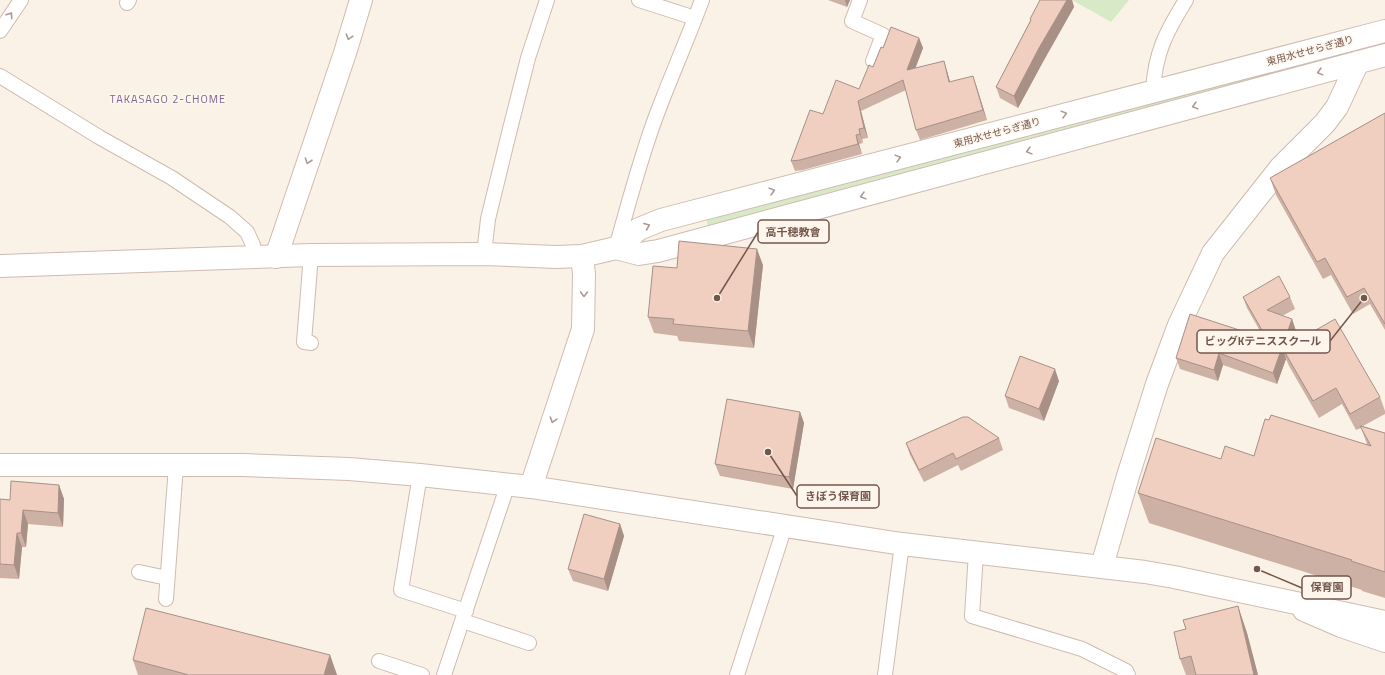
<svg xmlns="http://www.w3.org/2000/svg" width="1385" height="675" viewBox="0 0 1385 675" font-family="'Titillium Web','Noto Sans JP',sans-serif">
  <rect width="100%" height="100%" fill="#fbf2e7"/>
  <!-- green -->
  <path fill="#d7e9c6" d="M1072,0H1129L1111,22Z
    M1385,33V52L710,235L704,210Z"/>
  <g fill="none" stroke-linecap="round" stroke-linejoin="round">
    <defs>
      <path id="service" d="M639,0L695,18
        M860,0L852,21L883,35L873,61
        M127,3L129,0
        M0,31L21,0
        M0,76L99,137L172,178L230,217L247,232L253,245L254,258
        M1153,91C1155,53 1166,32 1186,0
        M616,248C629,202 641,155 658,111C672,74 688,38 702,0
        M484,254L488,219L509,133L528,58L547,0
        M311,343L304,342L311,255
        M420,475L401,590L466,611
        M976,552L972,616L1082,649L1126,671L1128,675
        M139,572L167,578
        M166,599L176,466
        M463,621L529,643
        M379,661L422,675
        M444,675L508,484
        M737,675L785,526
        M885,675L902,544"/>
      <path id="minor" d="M616,248L639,229L661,220L1385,31
        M616,248L639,254L658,251L1385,55
        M276,257L345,53L361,0
        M531,487L583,329L584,274L582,256
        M1102,566L1128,476L1157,384L1179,325L1213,253L1281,167L1325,123L1337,107L1358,62
        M1304,610L1341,626L1385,641"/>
      <path id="tertiary" d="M0,266L311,255L484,254L556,257L582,256L616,248
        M0,465H243L349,469L420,475L531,487L902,544L1145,572L1174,577L1385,622"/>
    </defs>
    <!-- service casing -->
    <use href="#service" stroke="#cfbbb0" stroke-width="16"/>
    <!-- minor casing -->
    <use href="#minor" stroke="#cfbbb0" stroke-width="24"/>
    <!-- tertiary casing -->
    <use href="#tertiary" stroke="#cfbbb0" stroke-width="24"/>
    <!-- service -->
    <use href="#service" stroke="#fff" stroke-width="14"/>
    <!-- minor -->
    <use href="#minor" stroke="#fff" stroke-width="22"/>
    <!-- tertiary -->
    <use href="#tertiary" stroke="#fff" stroke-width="22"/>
  </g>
  <!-- wall -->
  <path fill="#ceb1a5" d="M828,0H850L847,7Z
    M1040,0H1072L1074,7L1044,60L1018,108L1000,98L996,87L1030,21V19Z
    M919,38L923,48L915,68L947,71L950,82L976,85L987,120L920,140L916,130L906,90L861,111L868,138L862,139L863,143L859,144L862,154L803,170L795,171L791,161L823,114L859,89L873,67L883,48Z
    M1385,113V330L1370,304L1353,314L1331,275L1323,279L1276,195L1270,178Z
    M763,265L754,348L679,341L677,336L654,333L648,317L677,268Z
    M1243,297H1290L1295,309L1282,316L1292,319L1296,331L1292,344L1380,397L1385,411V414L1363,426L1385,433V598L1362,591V590L1149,523L1138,493L1221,459L1367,444L1361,428L1356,430L1342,404L1319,418L1289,366L1286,359L1277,384L1223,365L1218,381L1180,369L1176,358L1264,338L1247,308Z
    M1059,381L1044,421L1009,408L1005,396Z
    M800,412L804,423L793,489L720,476L715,464Z
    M999,438L1003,450L961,471L958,465L924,482L910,455L906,443Z
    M59,485L64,499L63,527L28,524L26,547H22L19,579L0,578V499L10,500Z
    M620,524L624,536L608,591L573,581L568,569Z
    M1238,606L1247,633L1258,675H1186L1180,659L1186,629Z
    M330,655L337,675H138L133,660Z"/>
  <!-- shaded-wall -->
  <path fill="#a89086" d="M845,0H850L847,7Z
    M1067,0H1072L1074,7L1044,60L1018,108L1014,96L1039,48Z
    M919,38L923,48L911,80L907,70Z
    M944,61L947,71L953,92L949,82Z
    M973,76L976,85L987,120L983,110Z
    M858,101L861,111L868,138L864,128Z
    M859,129L862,139L863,143L860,134Z
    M856,135L859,144L862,154L858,144Z
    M757,249L763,265L754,348L748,331Z
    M1292,319L1296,331L1287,357L1283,349L1286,359L1277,384L1273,373Z
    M1219,353L1223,365L1218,381L1214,370Z
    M1055,369L1059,381L1044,421L1039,409Z
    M800,412L804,423L793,489L789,477Z
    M59,485L64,499L63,527L58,513Z
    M23,510L28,524L26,547L21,533Z
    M620,524L624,536L608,591L604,579Z
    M17,533L22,547L19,579L14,565Z
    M1238,606L1247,633L1258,675H1254Z
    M330,655L337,675H324Z"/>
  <!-- building -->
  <path fill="#f0cec0" stroke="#a89086" d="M1040,0H1067L1039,48L1014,96L996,87L1031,20L1030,19Z
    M891,27L919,38L907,70L944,61L949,82L973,76L983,110L916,130L903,80L858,101L864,128L859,129L860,134L856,135L858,144L800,160L791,161L810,110L823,114L836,80L859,89L869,65L873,67L881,47L883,48Z
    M1385,113V324L1364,288L1347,297L1325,258L1317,262L1270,178Z
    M679,241L757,249L748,331L673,324L674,319L648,317L653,266L677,268Z
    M1279,276L1290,297L1267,310L1292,319L1273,373L1219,353L1214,370L1176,358L1190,314L1267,339L1243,297Z
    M1335,319L1380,397L1350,414L1336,388L1313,401L1283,349Z
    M1020,356L1055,369L1039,409L1005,396Z
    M727,399L800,412L789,477L715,464Z
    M1271,415L1371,446L1360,426L1385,433V572L1351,561L1352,560L1138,493L1156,438L1221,459L1225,446L1254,456L1265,419L1269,420Z
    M963,417H968L999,438L956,459L953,453L919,470L906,443Z
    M11,481L59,485L58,513L23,510L21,533H17L14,565L0,564V499L10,500Z
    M584,514L620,524L604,579L568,569Z
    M1238,606L1254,675H1196L1191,656L1180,659L1174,632L1186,629L1183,620Z
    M146,608L330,655L324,675H189L133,660Z"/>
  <!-- one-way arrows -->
  <defs><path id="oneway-chevron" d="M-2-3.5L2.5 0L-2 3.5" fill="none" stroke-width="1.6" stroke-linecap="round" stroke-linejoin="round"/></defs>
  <g stroke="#ac9a94">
    <use href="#oneway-chevron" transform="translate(10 15) rotate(-56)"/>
    <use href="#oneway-chevron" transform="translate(349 37) rotate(107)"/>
    <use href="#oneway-chevron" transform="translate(1320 72) rotate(165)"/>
    <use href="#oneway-chevron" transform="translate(1195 106) rotate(165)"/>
    <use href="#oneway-chevron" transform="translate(1064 114) rotate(-15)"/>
    <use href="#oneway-chevron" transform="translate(1029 151) rotate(165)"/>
    <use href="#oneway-chevron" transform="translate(898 158) rotate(-15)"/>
    <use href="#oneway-chevron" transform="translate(308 161) rotate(109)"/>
    <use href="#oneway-chevron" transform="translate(772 191) rotate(-15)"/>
    <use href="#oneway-chevron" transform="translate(863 196) rotate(165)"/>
    <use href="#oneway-chevron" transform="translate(647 226) rotate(-22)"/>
    <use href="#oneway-chevron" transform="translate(584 294) rotate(91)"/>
    <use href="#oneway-chevron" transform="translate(553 420) rotate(108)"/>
  </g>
  <g text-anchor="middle" stroke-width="3" stroke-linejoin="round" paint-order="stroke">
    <!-- street labels -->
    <g font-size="10" fill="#74574c" stroke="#fef6ed">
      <text transform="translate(1310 50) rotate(-15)" y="4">東用水せせらぎ通り</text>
      <text transform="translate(997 132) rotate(-15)" y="4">東用水せせらぎ通り</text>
    </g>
    <!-- neighbourhood labels -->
    <g font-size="11" letter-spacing="1" fill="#7d6490" stroke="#fef6ed">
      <text x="168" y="103">TAKASAGO 2-CHOME</text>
    </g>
  </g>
  <!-- callouts -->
  <path fill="none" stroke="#74574c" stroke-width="1.5" d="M717 298L758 232M1364 298L1330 341M768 452L797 496M1257 569L1302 588"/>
  <g fill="#74574c" stroke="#fef6ed" stroke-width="1.5">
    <circle cx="717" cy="298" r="4"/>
    <circle cx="1364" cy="298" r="4"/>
    <circle cx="768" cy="452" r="4"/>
    <circle cx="1257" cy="569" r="4"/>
  </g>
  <g fill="#fef6ed" stroke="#74574c" stroke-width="1.5">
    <rect x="758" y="220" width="71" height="23" rx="4"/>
    <rect x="1197" y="330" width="133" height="23" rx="4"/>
    <rect x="797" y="485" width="82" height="23" rx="4"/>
    <rect x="1302" y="576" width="49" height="23" rx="4"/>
  </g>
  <g font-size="11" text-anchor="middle" font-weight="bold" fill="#74574c">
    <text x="793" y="236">高千穂教會</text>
    <text x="1263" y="345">ビッグKテニススクール</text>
    <text x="838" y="500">きぼう保育園</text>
    <text x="1327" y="591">保育園</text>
  </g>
</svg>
